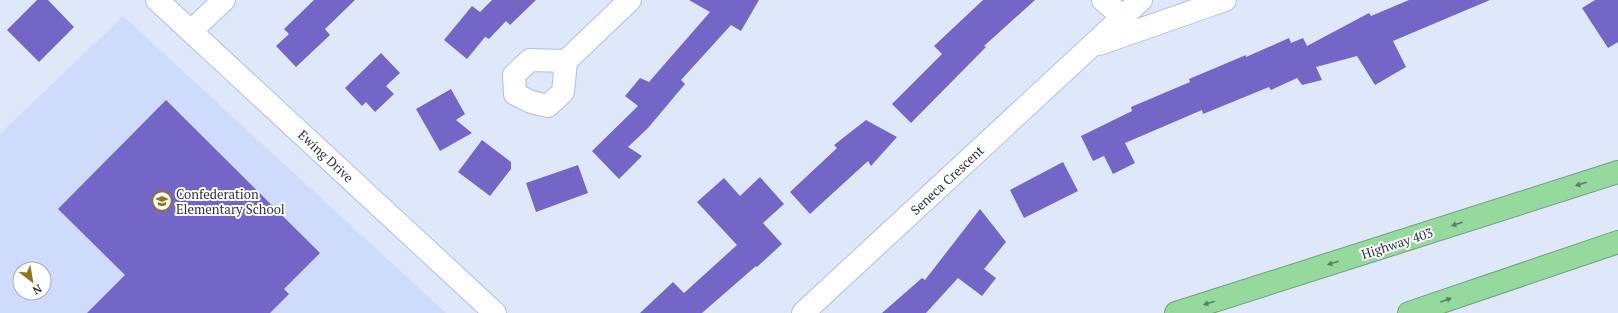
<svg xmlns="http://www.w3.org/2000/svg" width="1618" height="313" viewBox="0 0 1618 313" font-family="'PT Serif',serif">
  <rect width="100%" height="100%" fill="#dfe7fa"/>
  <!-- built -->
  <path fill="#cedbfb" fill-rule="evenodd" d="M123,16L446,313H0V134ZM20,269H44V293H20Z"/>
  <!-- building -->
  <path fill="#7366c6" d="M37,0H48L74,27L39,62L7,30Z
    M314,0H355L325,29L330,35L296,67L276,46L289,34L284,29Z
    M492,0H536L510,25L506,21L489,39L485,37L467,59L444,40L472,6L480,12Z
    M689,0H759L741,31L731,25L681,80L685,84L648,128L628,147L642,156L619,179L592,151L638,106L625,96L640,78L649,82L710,12Z
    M983,0H1035L984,46L986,47L911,123L892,104L942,54L934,46Z
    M1409,0H1490L1393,41L1406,67L1375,85L1357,56L1316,67L1322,80L1302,85L1297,78L1271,90L1269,87L1203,114L1202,110L1125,143L1135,163L1113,174L1104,156L1093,161L1081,136L1132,111L1131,107L1190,82L1189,79L1246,55V57L1289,38L1291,43L1303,38L1307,46L1369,13L1371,16Z
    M1595,0H1618V42L1608,48L1582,8Z
    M381,53L400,73L386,86L394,94L375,112L366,102L362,106L345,88Z
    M451,89L465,114L456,120L472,133L440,151L416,109Z
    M166,100L320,253L284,289L289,294L270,313H87L125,275L58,209Z
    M866,120L897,137L871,166L868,161L810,214L790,192L837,148L834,145Z
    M482,140L511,162V169L490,196L458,172Z
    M1063,162L1078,191L1024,218L1010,190Z
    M578,165L588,193L536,212L526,183Z
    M760,177L784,204L763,223L782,244L757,267L756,266L702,313H640L673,282L684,293L737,245L697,202L724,178L740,196Z
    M980,209L1006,242L984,269L996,278L982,296L958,278L926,313H882L922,278L925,280Z"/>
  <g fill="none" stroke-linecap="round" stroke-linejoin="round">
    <defs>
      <path id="street" d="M1103,0L1123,17
        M191,31L224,0
        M1099,44L1225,0
        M566,61L530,60L514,75L515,94L531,102L548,106L563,92L566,61L630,0
        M803,313L1141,0"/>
      <path id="secondary" d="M157,0L495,313"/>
      <path id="highway" d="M1176,313L1618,172
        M1409,313L1618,242"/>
    </defs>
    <!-- street casing -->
    <use href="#street" stroke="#acbfec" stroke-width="24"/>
    <!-- secondary casing -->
    <use href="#secondary" stroke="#acbfec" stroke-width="24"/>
    <!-- highway casing -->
    <use href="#highway" stroke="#709f7d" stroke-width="24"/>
    <!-- street -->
    <use href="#street" stroke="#fff" stroke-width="22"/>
    <!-- secondary -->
    <use href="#secondary" stroke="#fff" stroke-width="22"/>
    <!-- highway -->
    <use href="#highway" stroke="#95da9c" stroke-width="22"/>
  </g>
  <!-- one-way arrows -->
  <defs><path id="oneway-solid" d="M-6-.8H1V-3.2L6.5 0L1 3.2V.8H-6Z"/></defs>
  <g fill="#5b7e6c">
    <use href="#oneway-solid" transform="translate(1581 184) rotate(162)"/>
    <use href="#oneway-solid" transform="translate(1457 224) rotate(162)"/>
    <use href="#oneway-solid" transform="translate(1333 263) rotate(162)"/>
    <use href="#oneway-solid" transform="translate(1446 300) rotate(-19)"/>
    <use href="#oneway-solid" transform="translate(1209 303) rotate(162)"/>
  </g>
  <!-- icons -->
  <defs>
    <symbol id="school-ring" viewBox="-11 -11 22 22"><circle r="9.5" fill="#fff" stroke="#93731b" stroke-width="1.5"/><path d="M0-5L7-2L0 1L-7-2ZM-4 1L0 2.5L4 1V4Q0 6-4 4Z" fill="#93731b"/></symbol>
  </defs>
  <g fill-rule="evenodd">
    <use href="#school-ring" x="151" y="190" width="22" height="22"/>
  </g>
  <g text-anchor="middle" stroke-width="4" stroke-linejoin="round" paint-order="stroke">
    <!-- street labels -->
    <g font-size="13" fill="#2b3244" stroke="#fff">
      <text transform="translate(326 156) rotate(43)" y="5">Ewing Drive</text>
      <text transform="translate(947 180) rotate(-43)" y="5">Seneca Crescent</text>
      <text transform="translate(1397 243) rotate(-18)" y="5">Highway 403</text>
    </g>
    <!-- poi labels -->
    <g font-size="13" fill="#2b3244" stroke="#fff" text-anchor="start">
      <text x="176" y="199">Confederation<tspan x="176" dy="15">Elementary School</tspan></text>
    </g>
  </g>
  <!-- north arrow -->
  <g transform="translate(32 281) rotate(149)"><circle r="19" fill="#ffffff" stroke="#aaadb4"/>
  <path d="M0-3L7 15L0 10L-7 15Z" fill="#93731b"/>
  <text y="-6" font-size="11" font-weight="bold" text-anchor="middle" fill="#2b3244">N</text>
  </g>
</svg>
